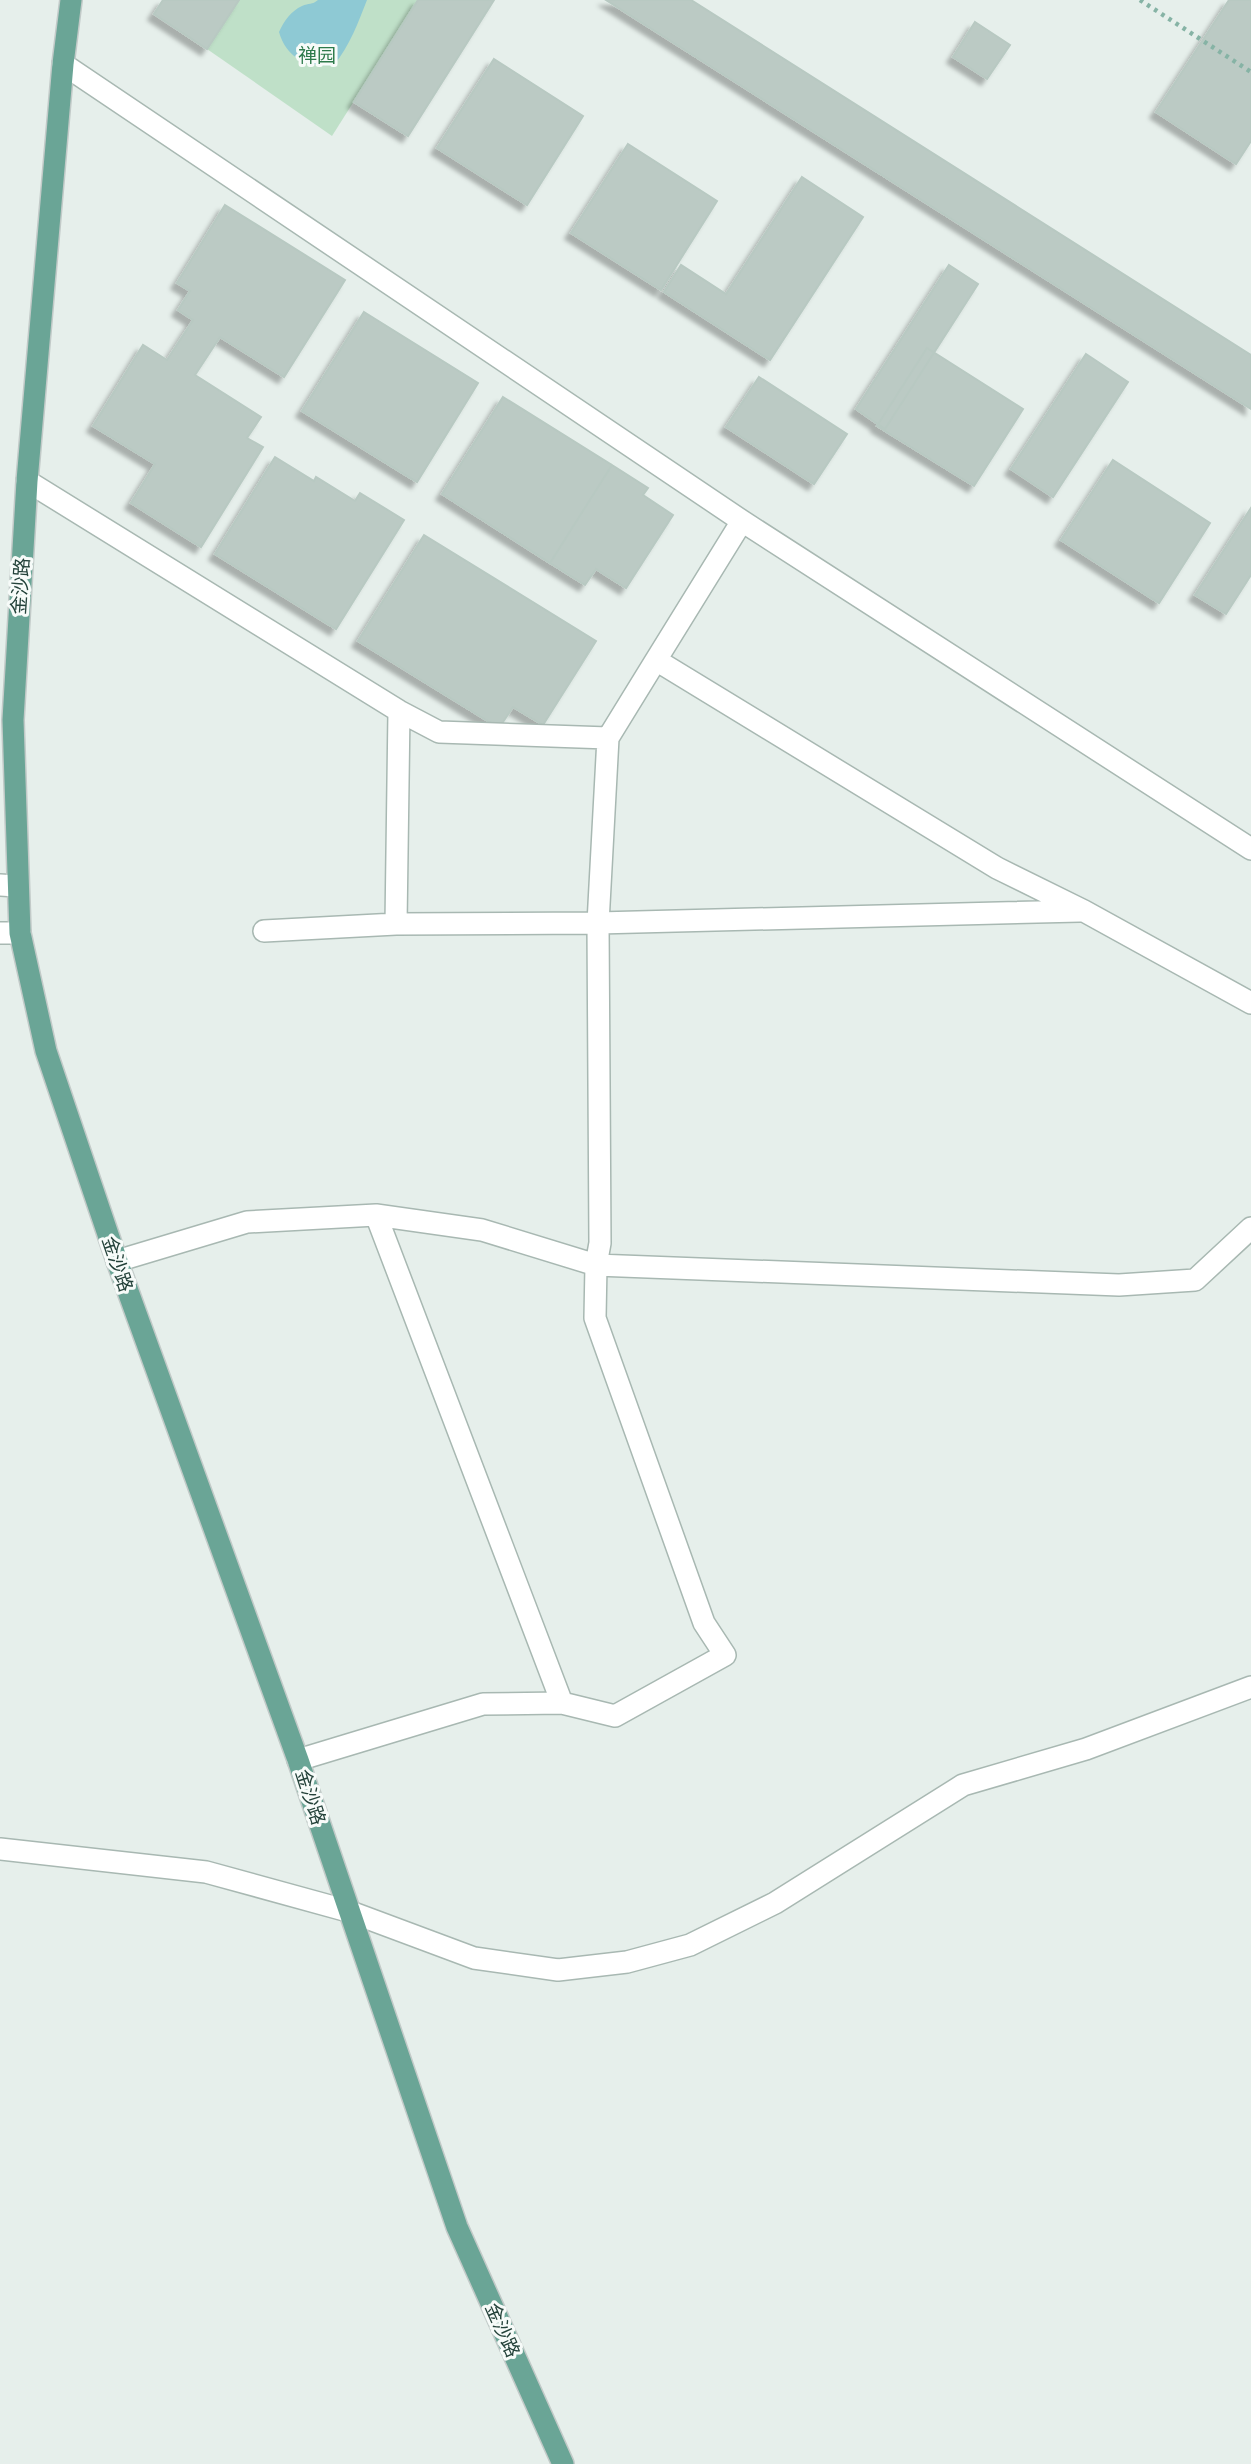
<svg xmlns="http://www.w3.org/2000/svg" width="1251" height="2464" viewBox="0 0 1251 2464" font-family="'Golos Text','Noto Sans SC',sans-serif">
  <defs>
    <filter id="shadow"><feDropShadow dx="-6" dy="6" stdDeviation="2" flood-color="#0004"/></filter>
  </defs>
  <rect width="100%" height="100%" fill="#e6efeb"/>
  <!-- green -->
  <path fill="#bfe0c8" d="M239,0H418L332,136L207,49Z"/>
  <!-- water -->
  <path fill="#8ec9d4" d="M318,0H367C358,23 350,45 334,65C307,67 287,59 279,32C284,21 291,11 302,6C309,3 312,5 318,0Z"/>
  <!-- building -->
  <path fill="#bbcac4" stroke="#b8c9c2" stroke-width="2" filter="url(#shadow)" d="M163,0H239L207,49L154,14Z
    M418,0H494L408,136L354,102Z
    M606,0H691L1251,355V409Z
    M1229,0H1251V141L1236,164L1156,112Z
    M975,22L1010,45L987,79L953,57Z
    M494,59L583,116L527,205L437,148Z
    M628,144L717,201L661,290L571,233Z
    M802,177L863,217L770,360L664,292L681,265L726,294Z
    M225,205L345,280L284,377L220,337L195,375L261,417L247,438L263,447L201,547L131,503L155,464L93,426L143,345L167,360L193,320L178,310L190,291L177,283Z
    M949,265L978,284L885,429L856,409Z
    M364,312L478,383L417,482L302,411Z
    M927,348L1023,409L974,486L877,426Z
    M1086,354L1128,382L1053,497L1011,469Z
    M759,377L847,434L814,484L726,427Z
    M503,397L612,465L550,563L442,494Z
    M275,457L314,481L316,477L355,501L360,493L404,520L336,629L215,554Z
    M1113,460L1210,523L1159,603L1061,540Z
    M612,465L648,488L643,495L673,515L626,588L596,569L585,585L550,563Z
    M1251,508V575L1226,614L1195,595Z
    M424,535L596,641L543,725L513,707L499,728L358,641Z"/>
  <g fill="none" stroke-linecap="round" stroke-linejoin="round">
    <defs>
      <path id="minor" d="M63,64L742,521L1251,849
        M27,481L399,711L439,732L608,738L656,660L997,868L1084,911L1251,1003
        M656,660L742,521
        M399,711L396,924L598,923L1080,911
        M0,885L16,886
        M264,931L396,924
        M0,933H20
        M376,1215L562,1703
        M117,1261L247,1222L376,1215L482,1230L596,1265L1119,1285L1195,1280L1251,1228
        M298,1760L483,1704L562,1703L615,1716L725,1655L704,1623L595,1318L596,1265L600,1243L598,923L608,738
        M0,1849L206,1872L348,1911L474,1958L558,1970L627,1962L690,1945L775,1903L963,1785L1086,1749L1251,1687"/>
      <path id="major" d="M71,0L63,64L27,481L13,720L20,933L46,1051L117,1261L298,1760L457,2227L563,2464"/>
    </defs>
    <!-- minor casing -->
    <use href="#minor" stroke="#a8b8b2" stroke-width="24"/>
    <!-- major casing -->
    <use href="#major" stroke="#c2cac8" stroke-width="24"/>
    <!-- path -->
    <path stroke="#86b3a5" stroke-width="4.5" stroke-dasharray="3.5 5" stroke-linecap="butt" d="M1140,0L1251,72"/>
    <!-- minor -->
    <use href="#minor" stroke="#fff" stroke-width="21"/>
    <!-- major -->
    <use href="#major" stroke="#6aa596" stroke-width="21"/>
  </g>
  <g text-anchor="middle" stroke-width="6" stroke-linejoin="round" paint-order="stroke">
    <!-- park labels -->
    <g font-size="19" fill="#2d7a4b" stroke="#f7fbf9">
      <text x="317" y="62">禅园</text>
    </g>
    <!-- street labels -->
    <g font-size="19" fill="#24423a" stroke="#f7fbf9">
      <text transform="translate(20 586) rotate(-86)" y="7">金沙路</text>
      <text transform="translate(118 1264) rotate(71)" y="7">金沙路</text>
      <text transform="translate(311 1797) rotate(72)" y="7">金沙路</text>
      <text transform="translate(503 2330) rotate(66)" y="7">金沙路</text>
    </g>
  </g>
</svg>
